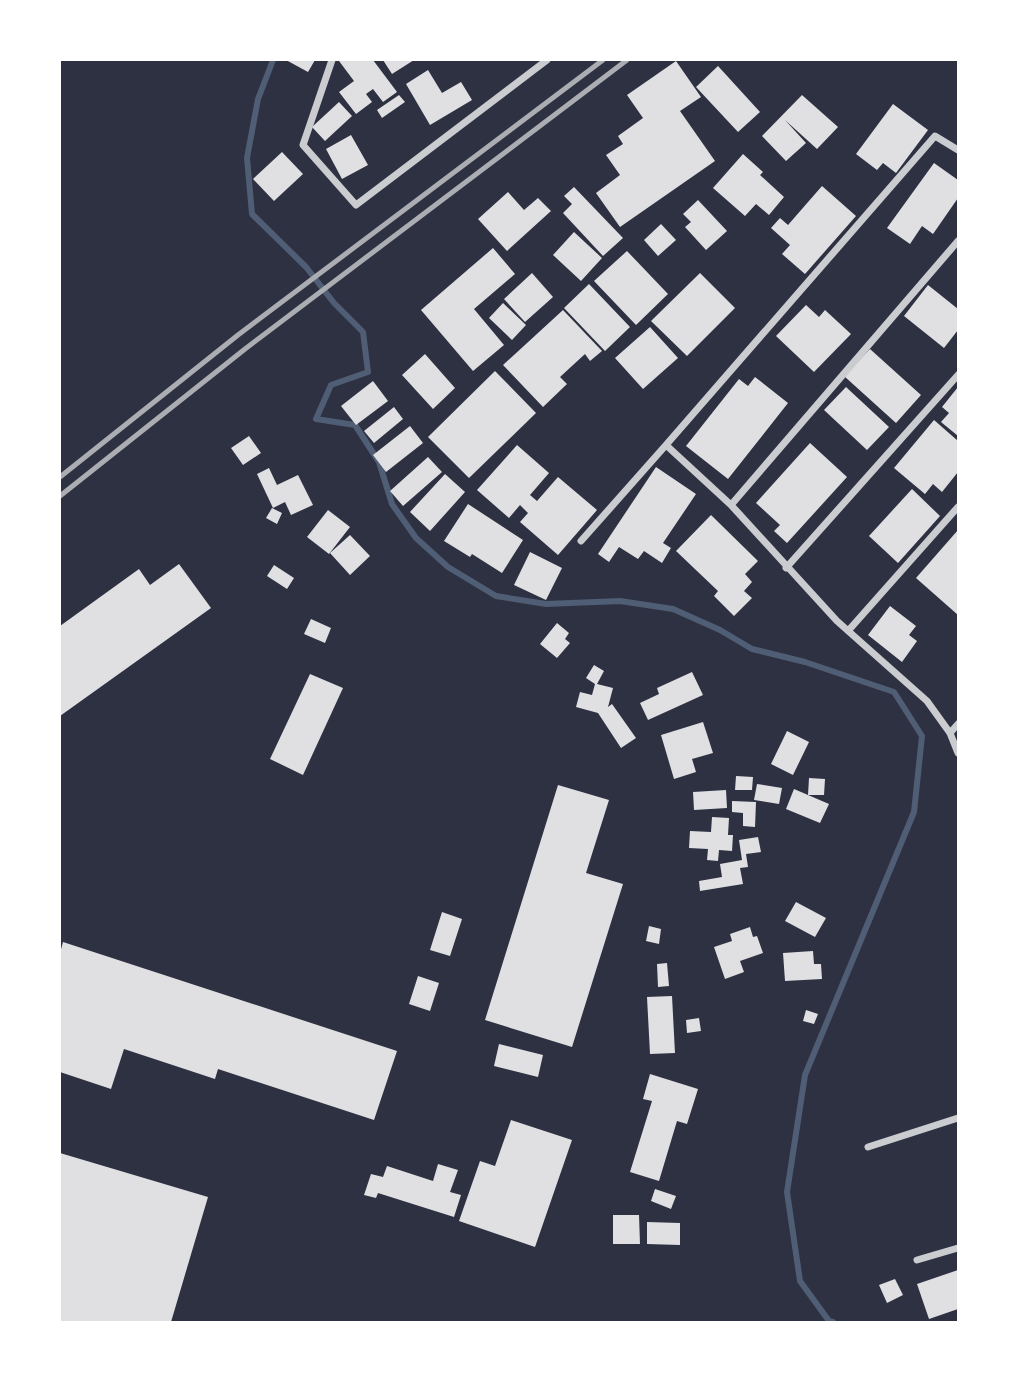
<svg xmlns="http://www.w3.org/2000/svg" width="1018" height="1382" viewBox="0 0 1018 1382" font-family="Poppins,sans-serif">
  <rect width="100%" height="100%" fill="#2d3142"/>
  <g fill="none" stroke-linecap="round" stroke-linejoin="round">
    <!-- stream -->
    <path stroke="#4f5d75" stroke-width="6" d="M273,60L258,99L247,158L252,214L306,267L334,303L363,332L368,372L331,385L316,419L355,425L379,462L392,504L416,538L448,567L496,596L546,604L620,601L673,609L720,630L752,649L805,662L894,692L922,736L914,812L805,1075L787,1192L800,1281L829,1321L833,1322"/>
  </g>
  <!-- building -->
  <path fill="#e0e0e3" d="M286,60H315L308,72Z
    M342,60H373L397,92L383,102L373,89L366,94L372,102L356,114L339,92L354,81L339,61Z
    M383,60H414L392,74Z
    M676,61L701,97L680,111L715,161L620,227L596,193L620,175L606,155L623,144L618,136L643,118L627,95Z
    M718,66L760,112L738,132L696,87Z
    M428,70L442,93L461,82L472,100L430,125L406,84Z
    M399,95L405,102L382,118L377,110Z
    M802,95L838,127L817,149L785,120L806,143L786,161L762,136Z
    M339,102L352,116L325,141L312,127Z
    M893,104L928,130L896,173L883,163L877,170L856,154Z
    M351,135L368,165L342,179L326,149Z
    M282,152L303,174L274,201L253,179Z
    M743,154L763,172L760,175L784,197L769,215L756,204L745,216L713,188Z
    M934,163L958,180V198L933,234L922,226L910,244L887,228Z
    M822,186L856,216L805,274L782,254L790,245L771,228L780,218L788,225Z
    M574,187L623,238L603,256L563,213L572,204L564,196Z
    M508,192L524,210L538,198L551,211L507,251L478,219Z
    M698,200L727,231L706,250L685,227L691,222L683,214Z
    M661,224L676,240L658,256L644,240Z
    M574,232L602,258L581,281L553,255Z
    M493,248L515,274L474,309L504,345L473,371L421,310Z
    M627,251L668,294L636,325L594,281Z
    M532,273L553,297L525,322L504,299Z
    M700,273L735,308L687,356L651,321Z
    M589,284L630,327L605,351L564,308Z
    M928,285L958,309V330L944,348L904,316Z
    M503,303L526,325L512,340L489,318Z
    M806,305L819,317L825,310L851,334L814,372L776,336Z
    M563,310L602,351L590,361L585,354L560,377L567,384L543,407L503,365Z
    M650,327L678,358L643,389L615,358Z
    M870,349L921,395L896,423L844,376Z
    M425,354L455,388L433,409L402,375Z
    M495,371L536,413L469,478L428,437Z
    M755,377L788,403L728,479L686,446L739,379L748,386Z
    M373,381L388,401L356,425L341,406Z
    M846,387L889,427L867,450L824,410Z
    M958,387V436L941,422L949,413L942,407Z
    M394,407L403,419L374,443L364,431Z
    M934,420L958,441V472L942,492L933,484L925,494L894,468Z
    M410,426L423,443L386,472L373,455Z
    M249,436L261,453L243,465L231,448Z
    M810,443L847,477L787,543L774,531L780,525L756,503Z
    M517,445L549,473L530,495L537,501L558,477L597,510L558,555L520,522L528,513L520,505L509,518L477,490Z
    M428,457L442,472L403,506L390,491Z
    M656,467L696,494L663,543L671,548L662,563L644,551L638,559L619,547L609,562L598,554Z
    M269,468L277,485L298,475L313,505L291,515L285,502L273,508L257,474Z
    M445,474L465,492L430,531L410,512Z
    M912,489L940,516L898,563L869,536Z
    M468,504L523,540L502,573L472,554L470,557L444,541Z
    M272,508L282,513L277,524L266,518Z
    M328,510L350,527L329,554L307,537Z
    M711,515L758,561L745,574L752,582L744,591L752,598L734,616L714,596L718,591L676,551Z
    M958,530V615L916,578Z
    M350,535L370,556L350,575L330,553Z
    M530,552L562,568L546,600L514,585Z
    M179,564L211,608L60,716V626L139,569L150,585Z
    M274,565L294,578L287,589L267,576Z
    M890,606L916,626L909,635L917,641L902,662L868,635Z
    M311,619L331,628L325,643L304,634Z
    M557,623L569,633L565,639L570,643L557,658L540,644Z
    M594,665L604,671L597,684L613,688L608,707L612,704L636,738L621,748L598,713L576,707L580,692L592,695L595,684L586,678Z
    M692,672L703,695L648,720L640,703L659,694L657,688Z
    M310,674L343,688L303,775L270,759Z
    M703,722L713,753L692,759L696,772L674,779L661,735Z
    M787,731L809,742L793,775L771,764Z
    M736,776L753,777L752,790H735Z
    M809,778L825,779L824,795H808Z
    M757,784L782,788L779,804L754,800Z
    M558,785L609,800L586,873L623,884L572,1047L485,1020Z
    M794,789L829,804L820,823L786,809Z
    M726,790L727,808L694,810L693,792Z
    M732,801L756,802L755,827L743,826V813L732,812Z
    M712,817L729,818L728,835H733L732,851L719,850L718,861L707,860L708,849L689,848L690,831L711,832Z
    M758,837L761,852L746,854L748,867L740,868L743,884L700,891L699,881L722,877L720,864L742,860L739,840Z
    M796,902L826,918L815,937L785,921Z
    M442,912L462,919L450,956L430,950Z
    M649,926L661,929L659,944L646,941Z
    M750,927L753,937L757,936L763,953L740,961L744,972L725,979L714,947L732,941L730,934Z
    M63,942L397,1051L374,1120L218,1069L215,1079L124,1049L111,1089L60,1072V953Z
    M813,951L814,964H821L822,979L785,981L783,953Z
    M667,963L669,986L658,987L657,964Z
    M418,976L439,983L430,1011L409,1004Z
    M672,996L675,1053L650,1054L647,997Z
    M806,1010L818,1014L814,1024L803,1021Z
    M699,1018L701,1031L687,1033L686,1020Z
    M499,1044L543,1055L538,1077L494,1066Z
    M650,1074L698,1089L687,1124L677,1121L659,1181L630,1172L652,1101L643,1099Z
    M511,1120L572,1140L535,1247L459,1221L480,1161L495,1166Z
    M60,1153L208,1197L171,1322H60Z
    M438,1164L458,1170L450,1192L461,1195L454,1217L378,1193L376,1198L364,1195L371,1174L383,1177L387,1166L433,1181Z
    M655,1189L676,1196L671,1209L651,1201Z
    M613,1215H639L640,1244H613Z
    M647,1222L680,1223V1245L647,1244Z
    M958,1270V1309L929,1319L917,1284Z
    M895,1279L903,1295L887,1303L879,1285Z"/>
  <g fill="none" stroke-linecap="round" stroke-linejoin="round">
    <!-- minor -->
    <path stroke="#caccd0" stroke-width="7" d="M332,60L303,145L356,205L547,60
      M666,445L935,136L958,150
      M731,505L958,241
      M581,541L666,445L731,505L837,621L927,701L950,733L958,753
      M786,568L958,375
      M848,631L958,507
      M950,733L958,724
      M868,1147L958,1118
      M917,1260L958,1248"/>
    <!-- rail -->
    <path stroke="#abadb3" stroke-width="5" d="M60,477L238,335L603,60
      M60,496L245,349L627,60"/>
  </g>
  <!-- border -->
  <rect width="1018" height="1382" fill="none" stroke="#ffffff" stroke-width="122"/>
</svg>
